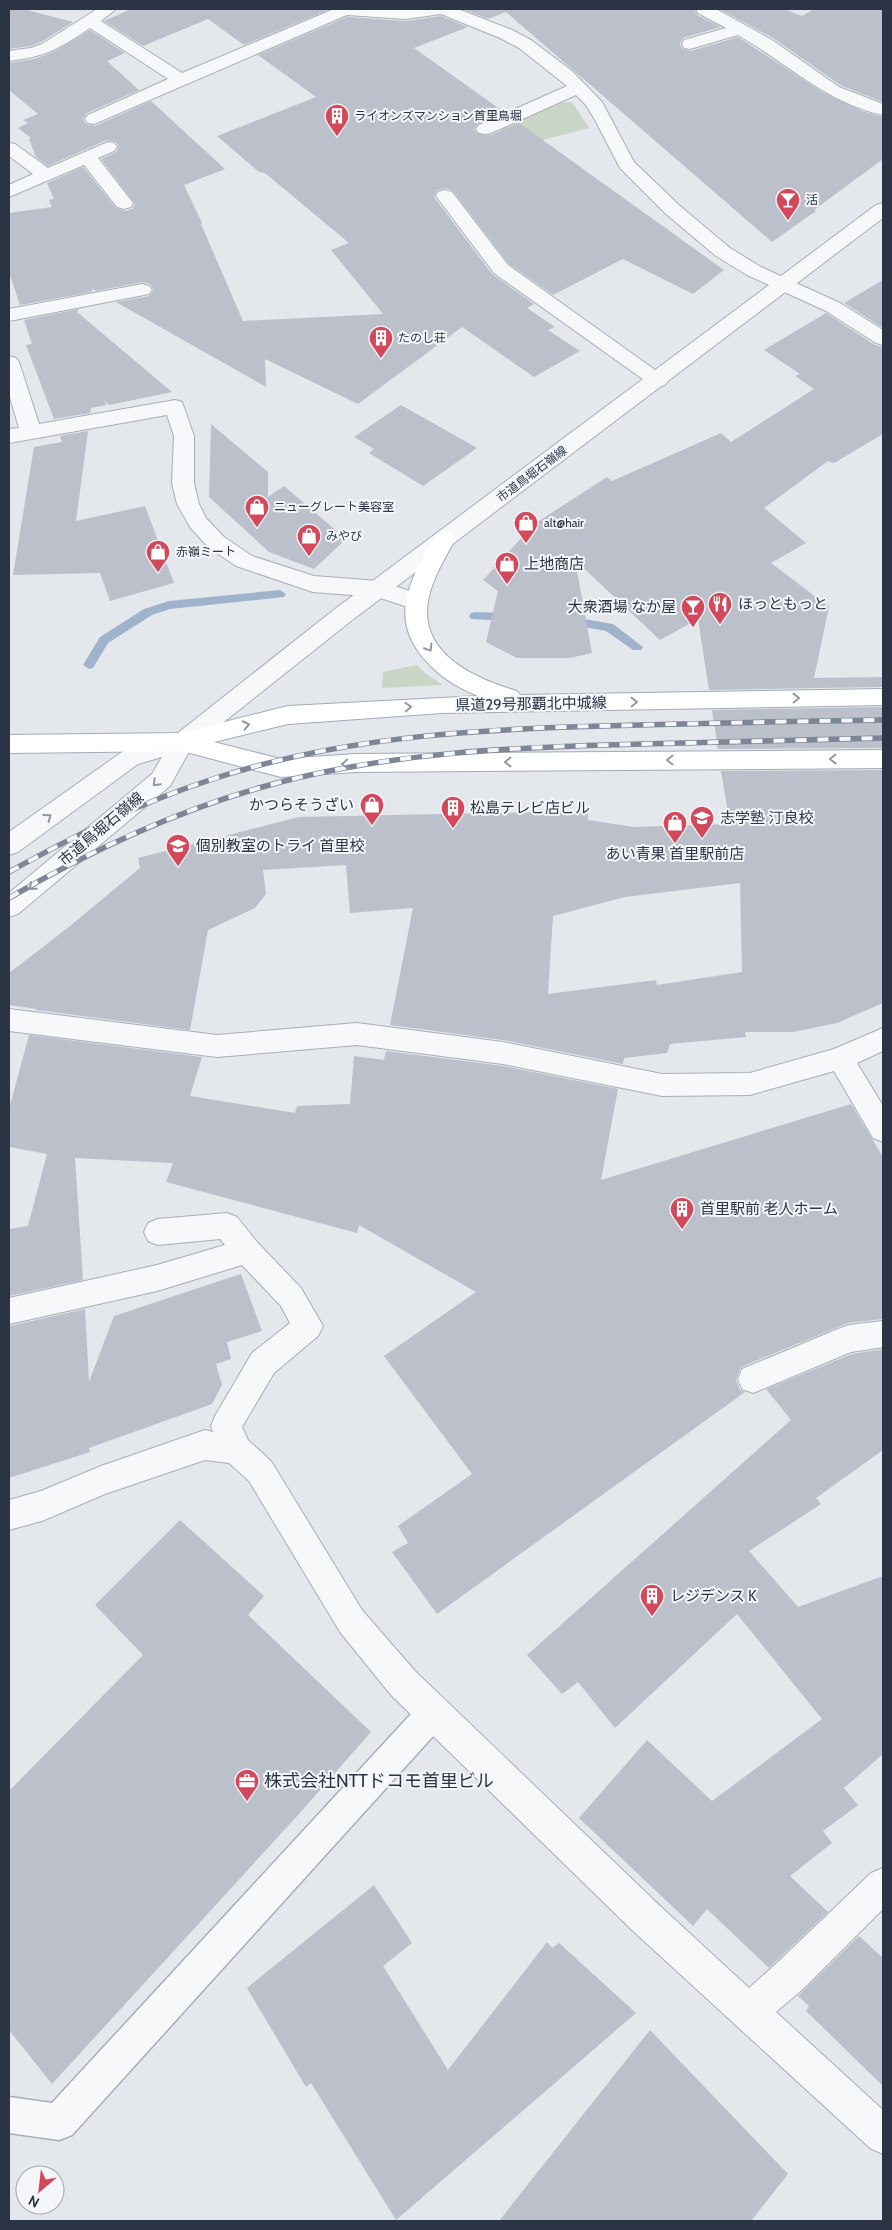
<svg xmlns="http://www.w3.org/2000/svg" width="892" height="2230" viewBox="0 0 892 2230" font-family="Cabin,'Noto Sans JP',sans-serif">
  <rect width="100%" height="100%" fill="#e4e7ec"/>
  <!-- green -->
  <path fill="#c9d6c5" d="M572,102L589,128L523,145L499,128L559,103Z
    M417,665L426,674L443,685L382,688L383,672Z"/>
  <g fill="none" stroke-linecap="round" stroke-linejoin="round">
    <!-- stream -->
    <path fill="#9fb4cc" fill-rule="evenodd" d="M280,590L286,594L284,597L170,609L152,615L108,643L93,668L89,669L83,665L100,637L144,609L169,601Z
      M475,612L511,613L517,617L511,621L471,619L469,616L471,613Z
      M566,616L613,624L643,647L641,650H633L606,631L562,623L560,620Z"/>
  </g>
  <!-- building -->
  <path fill="#bbc0ca" fill-rule="evenodd" d="M9,9H23L73,22L41,42L31,46L9,49Z
    M131,9H330L244,45L208,19L143,46L104,21Z
    M463,9H694L697,15L721,27L683,38L680,43L682,49L691,51L738,37L824,93L862,111L883,117V159L814,210L816,211L772,242L506,12L488,19Z
    M719,9H784L802,16L814,9H883V102L840,85L773,38Z
    M441,16L468,27L414,48L504,112L478,124L474,129L478,134L491,135L519,123L724,270L693,294L623,259L553,295L509,264L453,191L446,188L437,190L434,197L492,274L534,304L527,308L555,327L548,330L580,351L534,377L462,327L358,404L265,359L266,387L116,302L149,296L154,290L150,284L142,282L96,291L93,289L91,292L20,305L9,272V213L52,207L49,200L54,199L47,183L83,167L116,208L125,211L132,209L135,204L101,159L116,152L119,147L116,142L107,140L48,166L36,157L29,139L31,138L18,128L28,123L23,120L38,114L9,90V63L34,59L53,52L90,30L125,53L107,61L139,90L87,113L83,119L86,124L95,126L151,101L225,169L184,185L202,223L201,224L243,321L383,314L331,250L349,243L265,173L259,172L217,136L316,97L258,55L347,17L406,21Z
    M883,280V328L844,303Z
    M79,309L77,312L172,392L109,405L104,400L106,405L91,408L90,413L54,419L26,345L32,344L24,320Z
    M826,313L875,345L883,347V434L834,463L828,461L764,508L806,543L771,563L829,607L814,678L883,677V687L709,690L698,619L660,640L575,560L592,653L570,658H517L486,642L498,591L483,580L525,534L537,524L536,523L607,477L612,481L721,433L731,442L814,389L795,376L800,374L764,350Z
    M401,405L477,448L423,486L369,453L374,449L354,437Z
    M211,424L268,472V497L284,486L346,539L314,569L269,552L209,497Z
    M88,431L76,521L145,506L174,583L110,601L100,573L13,575L34,447L62,442L60,436Z
    M883,707V748L718,749L712,710Z
    M883,770V1003L837,1023L793,1032H745L746,1037L670,1044L667,1053L624,1058L623,1064L503,1040L390,1025L413,908L350,913L346,865L263,870L266,894L255,908L208,930L190,1030L36,1010V1009L9,1005V973L65,930L140,868L138,858L299,817L588,811V820L634,827L730,824L721,771ZM740,883L742,972L657,985L656,980L548,994L553,916L625,897Z
    M29,1035L202,1057L190,1096L295,1113L297,1106L350,1104L354,1056L384,1060L386,1051L503,1066L618,1089L601,1180L851,1104L883,1157V1319L848,1323L741,1367L736,1380L740,1390L745,1392L437,1614L392,1552L408,1543L398,1526L472,1474L384,1356L476,1292L359,1225L357,1233L166,1182L173,1163L75,1158L83,1280L9,1296V1229L28,1226L47,1154L9,1147V1109Z
    M241,1274L262,1331L227,1342L231,1359L216,1364L222,1385L212,1404L89,1448L90,1452L9,1478V1326L85,1309L89,1382L114,1316Z
    M883,1349V1450L816,1498L821,1504L749,1551L798,1607L883,1576V1754L844,1788L858,1805L823,1831L832,1843L790,1876L828,1912L769,1968L707,1909L693,1926L579,1818L647,1740L712,1801L822,1719L737,1614L615,1728L578,1682L562,1694L527,1655L791,1420L766,1389L852,1354Z
    M180,1520L264,1596L248,1615L371,1732L298,1815L52,2084L9,2030V1791L143,1655L95,1605Z
    M374,1885L412,1943L383,1966L448,2070L547,1942L552,1948L559,1943L636,2013L396,2220L311,2083L306,2087L247,1988Z
    M859,1936L883,1958V2086L806,2011L809,2006L798,1996Z
    M650,2030L788,2174L751,2221H499Z"/>
  <g fill="none" stroke-linecap="round" stroke-linejoin="round">
    <defs>
      <path id="service" d="M434,1696L445,1701L450,1712L445,1723L72,2135L59,2140L9,2133V2097L52,2103L423,1701Z"/>
      <path id="minor" d="M97,9H116L101,21L182,73L334,9H458L512,30L531,40L572,71L602,102L634,162L680,206L730,248L761,267L840,303L883,330V345L876,343L826,311L747,275L716,256L666,214L620,168L595,120L586,105L576,95L491,133L485,134L479,133L476,129L479,125L567,86L519,48L500,38L441,14L406,19L347,15L94,124L88,123L85,119L88,115L168,79L90,28C58,49 48,56 9,61V51L31,48L42,44Z
        M696,9H716L772,40L839,87L883,104V115C827,103 787,63 738,35L690,49L684,48L682,44L684,40L726,28L698,13Z
        M108,142L114,143L117,147L114,151L98,158L133,203L131,207L124,209L117,207L84,165L9,197V185L33,174L9,156V143L15,144L48,168Z
        M445,190L452,192L508,265L665,377L668,381L665,385L658,387L651,385L494,273L436,196L438,192Z
        M142,284L149,286L152,290L149,294L9,321V309Z
        M9,356L16,358L19,362L39,424L175,400L182,402L194,436V483L199,504L206,518L224,537L252,556L314,576L379,581L425,596L428,602L425,608L417,610L377,597L313,592L236,566L208,547L190,527L177,504L172,483L174,436L167,415L9,443V429L19,428L9,394Z
        M9,1009L217,1035L357,1023L503,1042L662,1074L750,1073L834,1049L883,1028V1051L857,1063L883,1106V1142L873,1138L834,1071L750,1095L662,1096L503,1064L357,1045L217,1057L9,1031Z
        M227,1213L237,1217L257,1242L301,1288L323,1326L318,1336L274,1373L242,1427L248,1440L271,1461L362,1610L415,1671L659,1905L749,1988L777,1963L871,1873L883,1868V1909L803,1989L776,2012L883,2110V2154L870,2148L633,1931L391,1695L340,1632L249,1481L229,1463L205,1460L105,1494L42,1521L9,1530V1500L41,1491L101,1466L205,1430L213,1432L211,1426L215,1416L252,1353L290,1323L281,1306L242,1265L157,1291L9,1324V1298L157,1265L225,1245L220,1239L158,1245L148,1241L144,1232L148,1223L158,1219Z
        M883,1321V1347L851,1352L753,1393L742,1389L738,1379L742,1369L838,1329L849,1325Z"/>
      <path id="tertiary" d="M883,203V218L351,621L191,748L170,786L18,914L9,917V893L152,774L162,757L138,764L18,852L9,855V832L122,752L174,736L335,609L876,205Z"/>
      <path id="primary" d="M445,531L453,533L456,538C445,558 432,579 428,601C419,655 477,679 517,691L520,695L883,689V705L442,713L288,724L214,742L281,759L356,754L883,750V768L356,772L281,777L182,751L9,753V735L180,733L288,706L479,696C442,683 399,647 406,603C410,578 424,554 437,533Z"/>
    </defs>
    <!-- service casing -->
    <use href="#service" stroke="#a9aeb7" stroke-width="3"/>
    <!-- minor casing -->
    <use href="#minor" stroke="#a9aeb7" stroke-width="2"/>
    <!-- tertiary casing -->
    <use href="#tertiary" stroke="#a9aeb7" stroke-width="2"/>
    <!-- primary casing -->
    <use href="#primary" stroke="#a3abb8" stroke-width="2"/>
    <!-- service -->
    <use href="#service" fill="#f7f8fa" fill-rule="evenodd"/>
    <!-- minor -->
    <use href="#minor" fill="#f7f8fa" fill-rule="evenodd"/>
    <!-- tertiary -->
    <use href="#tertiary" fill="#f7f8fa" fill-rule="evenodd"/>
    <!-- primary -->
    <use href="#primary" fill="#fff" fill-rule="evenodd"/>
    <defs>
      <path id="rail" d="M9,872C74,836 139,803 210,780C347,734 496,728 639,725C720,723 802,721 883,720
        M9,898C90,851 175,811 266,786C388,752 516,747 643,744C723,742 803,740 883,738"/>
    </defs>
    <!-- rail casing -->
    <use href="#rail" stroke="#7d8696" stroke-width="5.5"/>
    <!-- rail -->
    <use href="#rail" stroke="#f4f6f9" stroke-width="4" stroke-dasharray="11" stroke-linecap="butt"/>
  </g>
  <!-- one-way arrows -->
  <defs><path id="oneway-chevron" d="M-2-3.5L2.5 0L-2 3.5" fill="none" stroke-width="1.6" stroke-linecap="round" stroke-linejoin="round" transform="scale(1.25)"/></defs>
  <g stroke="#959aa2">
    <use href="#oneway-chevron" transform="translate(429 648) rotate(58)"/>
    <use href="#oneway-chevron" transform="translate(796 698) rotate(-1)"/>
    <use href="#oneway-chevron" transform="translate(634 702) rotate(-1)"/>
    <use href="#oneway-chevron" transform="translate(408 707) rotate(-3)"/>
    <use href="#oneway-chevron" transform="translate(246 725) rotate(-12)"/>
    <use href="#oneway-chevron" transform="translate(833 759) rotate(180)"/>
    <use href="#oneway-chevron" transform="translate(670 760) rotate(180)"/>
    <use href="#oneway-chevron" transform="translate(508 762) rotate(180)"/>
    <use href="#oneway-chevron" transform="translate(345 764) rotate(176)"/>
  </g>
  <g stroke="#9196a0">
    <use href="#oneway-chevron" transform="translate(156 783) rotate(135)"/>
    <use href="#oneway-chevron" transform="translate(48 817) rotate(-36)"/>
    <use href="#oneway-chevron" transform="translate(32 887) rotate(139)"/>
  </g>
  <!-- icons -->
  <defs>
    <symbol id="building-pin" viewBox="-11 -11 22 30"><path d="M0 17L-7.5 6A9.5 9.5 0 1 1 7.5 6Z" fill="#d1495b" stroke="#f4f6f9"/><path d="M-4-6H4V6H1V3H-1V6H-4ZM-2.5-4.3h1.7v1.8h-1.7ZM.8-4.3h1.7v1.8H.8ZM-2.5-1h1.7V.8h-1.7ZM.8-1h1.7V.8H.8Z" fill="#fff"/></symbol>
    <symbol id="bar-pin" viewBox="-11 -11 22 30"><path d="M0 17L-7.5 6A9.5 9.5 0 1 1 7.5 6Z" fill="#d1495b" stroke="#f4f6f9"/><path d="M-6-5H6L.8 .8V4.5H3.5V6h-7V4.5H-.8V.8Z" fill="#fff"/></symbol>
    <symbol id="shop-pin" viewBox="-11 -11 22 30"><path d="M0 17L-7.5 6A9.5 9.5 0 1 1 7.5 6Z" fill="#d1495b" stroke="#f4f6f9"/><path d="M-5-2.5h2.3a2.7 3.5 0 0 1 5.4 0H5L5.5 6h-11ZM-1.5-2.5h3a1.5 2.3 0 0 0-3 0Z" fill="#fff"/></symbol>
    <symbol id="restaurant-pin" viewBox="-11 -11 22 30"><path d="M0 17L-7.5 6A9.5 9.5 0 1 1 7.5 6Z" fill="#d1495b" stroke="#f4f6f9"/><path d="M-5-6h1v4h1v-4h1v4h1v-4h1v5L-1.5 .5V6h-2V.5L-5-1ZM5-6V6H3V1.5H1.5Q1.5-4 5-6Z" fill="#fff"/></symbol>
    <symbol id="school-pin" viewBox="-11 -11 22 30"><path d="M0 17L-7.5 6A9.5 9.5 0 1 1 7.5 6Z" fill="#d1495b" stroke="#f4f6f9"/><path d="M0-5L7-2L0 1L-7-2ZM-4 1L0 2.5L4 1V4Q0 6-4 4Z" fill="#fff"/></symbol>
    <symbol id="office-pin" viewBox="-11 -11 22 30"><path d="M0 17L-7.5 6A9.5 9.5 0 1 1 7.5 6Z" fill="#d1495b" stroke="#f4f6f9"/><path d="M-6-3h4V-5.5h4V-3h4V5H-6ZM-1-4.5V-3h2v-1.5ZM-6 0V1H6V0Z" fill="#fff"/></symbol>
  </defs>
  <g fill-rule="evenodd">
    <use href="#building-pin" x="323" y="102" width="28" height="38"/>
    <use href="#bar-pin" x="774" y="186" width="28" height="38"/>
    <use href="#building-pin" x="367" y="324" width="28" height="38"/>
    <use href="#shop-pin" x="243" y="493" width="28" height="38"/>
    <use href="#shop-pin" x="512" y="509" width="28" height="38"/>
    <use href="#shop-pin" x="295" y="522" width="28" height="38"/>
    <use href="#shop-pin" x="144" y="538" width="28" height="38"/>
    <use href="#shop-pin" x="493" y="550" width="28" height="38"/>
    <use href="#restaurant-pin" x="706" y="590" width="28" height="38"/>
    <use href="#bar-pin" x="679" y="593" width="28" height="38"/>
    <use href="#shop-pin" x="358" y="791" width="28" height="38"/>
    <use href="#building-pin" x="439" y="794" width="28" height="38"/>
    <use href="#school-pin" x="688" y="804" width="28" height="38"/>
    <use href="#shop-pin" x="661" y="809" width="28" height="38"/>
    <use href="#school-pin" x="164" y="832" width="28" height="38"/>
    <use href="#building-pin" x="668" y="1195" width="28" height="38"/>
    <use href="#building-pin" x="638" y="1582" width="28" height="38"/>
    <use href="#office-pin" x="233" y="1767" width="28" height="38"/>
  </g>
  <g text-anchor="middle" stroke-width="4" stroke-linejoin="round" paint-order="stroke">
    <!-- far-poi labels -->
    <g font-size="12" fill="#2b3445" stroke="#f4f6f9" text-anchor="start">
      <text x="354" y="120">ライオンズマンション首里鳥堀</text>
      <text x="806" y="204">活</text>
      <text x="398" y="342">たのし荘</text>
      <text x="274" y="511">ニューグレート美容室</text>
      <text x="544" y="527">alt@hair</text>
      <text x="326" y="540">みやび</text>
      <text x="176" y="556">赤嶺ミート</text>
    </g>
    <!-- far-street labels -->
    <g font-size="12" fill="#2b3445" stroke="#f4f6f9">
      <text transform="translate(532 474) rotate(-37)" y="4">市道鳥堀石嶺線</text>
    </g>
    <!-- poi labels -->
    <g font-size="15" fill="#2b3445" stroke="#f4f6f9" text-anchor="start">
      <text x="524" y="569">上地商店</text>
      <text x="738" y="609">ほっともっと</text>
      <text x="676" y="612" text-anchor="end">大衆酒場 なか屋</text>
      <text x="354" y="810" text-anchor="end">かつらそうざい</text>
      <text x="470" y="813">松島テレビ店ビル</text>
      <text x="720" y="823">志学塾 汀良校</text>
      <text x="196" y="851">個別教室のトライ 首里校</text>
      <text x="675" y="859" text-anchor="middle">あい青果 首里駅前店</text>
      <text x="700" y="1214">首里駅前 老人ホーム</text>
      <text x="670" y="1601">レジデンス K</text>
    </g>
    <!-- street labels -->
    <g font-size="15" fill="#2b3445" stroke="#f4f6f9">
      <text transform="translate(531 704) rotate(-1)" y="5">県道29号那覇北中城線</text>
      <text transform="translate(101 829) rotate(-40)" y="5">市道鳥堀石嶺線</text>
    </g>
    <!-- near-poi labels -->
    <g font-size="18" fill="#2b3445" stroke="#f4f6f9" text-anchor="start">
      <text x="264" y="1787">株式会社NTTドコモ首里ビル</text>
    </g>
  </g>
  <!-- border -->
  <rect width="892" height="2230" fill="none" stroke="#2b3445" stroke-width="20"/>
  <!-- north arrow -->
  <g transform="translate(40 2190) rotate(208)"><circle r="24" fill="#f4f6f9" stroke="#a4a8b1"/>
  <path d="M0-4L9 19L0 12L-9 19Z" fill="#d1495b"/>
  <text y="-8" font-size="14" font-weight="bold" text-anchor="middle" fill="#2b3445">N</text>
  </g>
</svg>
